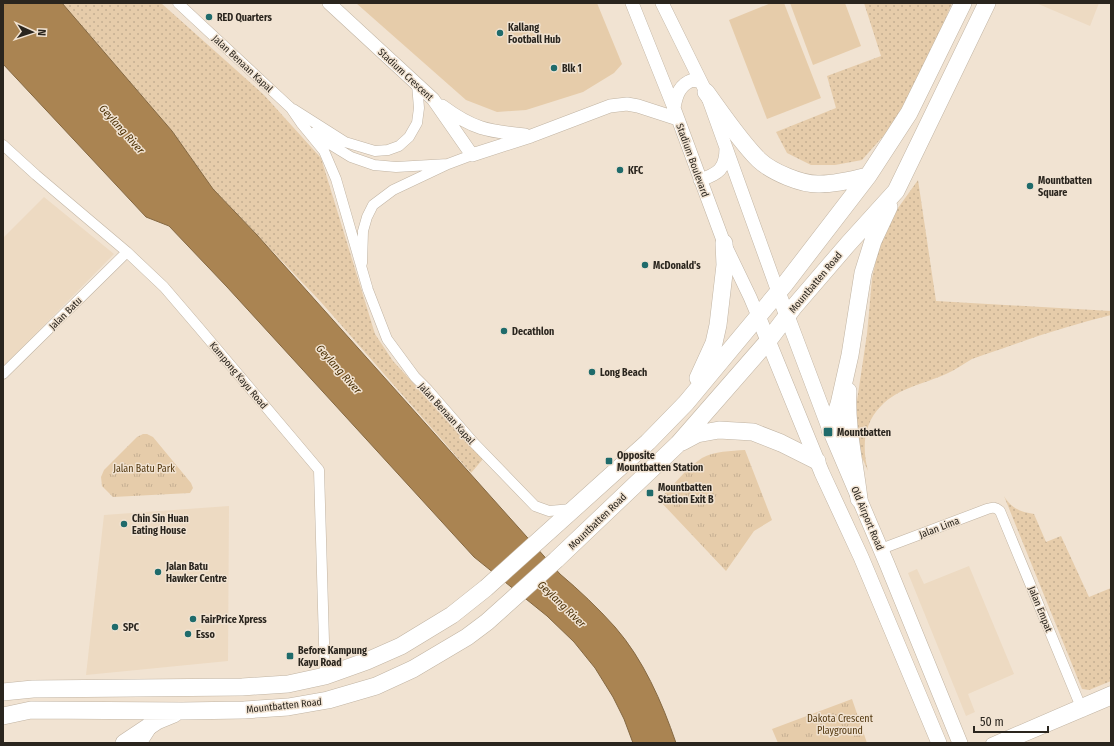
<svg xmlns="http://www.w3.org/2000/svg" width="1114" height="746" viewBox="0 0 1114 746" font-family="'Fira Sans Condensed',sans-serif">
  <defs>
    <pattern id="grass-dots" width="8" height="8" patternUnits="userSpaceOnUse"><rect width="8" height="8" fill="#e6ccaa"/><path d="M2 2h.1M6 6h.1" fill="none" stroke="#c5af92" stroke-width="1.8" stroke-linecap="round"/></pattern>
    <pattern id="park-tufts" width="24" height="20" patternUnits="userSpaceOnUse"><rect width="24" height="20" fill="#e6ccaa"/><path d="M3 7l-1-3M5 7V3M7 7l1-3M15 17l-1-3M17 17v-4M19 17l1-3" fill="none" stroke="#c5af92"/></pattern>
  </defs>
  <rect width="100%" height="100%" fill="#f1e3d2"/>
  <!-- built -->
  <path fill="#eddac2" d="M1036,3H1099L1090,26Z
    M44,197L114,254L3,367V238Z
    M229,506L228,661L86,675L104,515Z
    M969,566L1014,674L968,694L975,712L966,716L908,573L917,569L924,584Z"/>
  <!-- grass -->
  <path fill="url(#grass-dots)" d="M62,3H161L264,95L321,158L375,334L393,361L483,459L471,473L320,301L213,189L172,131Z
    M864,3H952L909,107L862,160L835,165H811L787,153L776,132L836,108L827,76L881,56Z
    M918,180L936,301L1111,311V315C1075,324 1039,335 1004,348C993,352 982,355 972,359C963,364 955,370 946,374C924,384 898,388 881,406C863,424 862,448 868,471L860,453L855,414L867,334L872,279L879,245L893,215Z
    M1004,496C1011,508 1020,512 1034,514L1046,542L1061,536L1089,597L1111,588V681L1089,690L1082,689Z"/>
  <!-- park -->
  <path fill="url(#park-tufts)" d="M143,434H147L153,437L191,483L193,488L190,493L113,497L102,486L101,477L104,470L137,437Z
    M745,450L772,520L754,531L726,571L659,500C672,487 686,468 702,458C714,451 731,451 745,450Z
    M852,699L867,743H778L772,729Z"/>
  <!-- pitch -->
  <path fill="#e6ccaa" d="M356,3H597L622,64L614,73L583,92L526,110L497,112L466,100Z
    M771,3H784L821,98L767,119L729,20Z
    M790,3H845L861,46L813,65Z"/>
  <!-- water -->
  <path fill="#aa8452" stroke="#846842" d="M3,3H62L172,131L213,189L257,235L560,574C579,590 598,608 615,627C643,659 662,702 676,743H633L624,719L613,697L595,668L574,642L547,616L474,557L227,287L169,226L146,217L3,64Z"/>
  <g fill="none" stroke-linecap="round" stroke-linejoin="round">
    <defs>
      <path id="minor" d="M178,3L294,111
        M290,107L301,123L324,151L336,179L368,290L387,339L415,377L428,390L474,443L535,506L549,511L572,509
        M293,109L345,142L375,151L388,150L399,146L409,137L417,123L419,108L417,84
        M315,132L320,138L351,157L374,165L396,167L448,164
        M3,145L36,175L127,252L164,287L200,329L319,470L325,676
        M362,263L363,231L367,217L373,205L393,190L448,164L472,155
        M3,374L127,252
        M881,549L987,509C993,507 995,507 1000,511L1083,712
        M142,743L151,729
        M991,743L1111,691
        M1009,743L1111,700"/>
      <path id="tertiary" d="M329,3L433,99L472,155L531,136L610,106L627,104L638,106L678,119
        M632,3L674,108L724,243L750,297L758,316
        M662,3L706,92L778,292
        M442,106C473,129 487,131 525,135
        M674,108C676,95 680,84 693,80L701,82
        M700,180C718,174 726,169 726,148"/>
      <path id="secondary" d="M778,292L830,430L887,564L960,743
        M758,316L822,473L861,557L939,743"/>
      <path id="primary" d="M706,92C722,114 740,141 759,160C772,172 802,185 820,184C836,184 852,180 868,176
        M698,378L714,343L718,325L725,265L724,243
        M848,391C846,428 855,463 859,499
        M830,430L839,404L850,355L863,273L873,241L889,207
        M682,442L697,434L719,430L753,432L781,443L817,461
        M3,692L33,689L242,687L288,684L325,676L367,661L401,646L452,615L486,588L648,442L686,403L785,284L868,176L909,113L963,3
        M3,716L31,710L182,711L244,710L288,707L328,700L376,686L413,669L467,637L487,622L556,560L678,444L768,341L793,308L848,244L896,191L987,3
        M124,743L157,721L174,714"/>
    </defs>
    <!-- minor casing -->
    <use href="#minor" stroke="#c1b4a3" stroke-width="11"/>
    <!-- tertiary casing -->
    <use href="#tertiary" stroke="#c1b4a3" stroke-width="14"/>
    <!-- secondary casing -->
    <use href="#secondary" stroke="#c1b4a3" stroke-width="16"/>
    <!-- primary casing -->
    <use href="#primary" stroke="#c1b4a3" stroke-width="18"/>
    <!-- minor -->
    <use href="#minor" stroke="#fff" stroke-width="10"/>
    <!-- tertiary -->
    <use href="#tertiary" stroke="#fff" stroke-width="13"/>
    <!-- secondary -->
    <use href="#secondary" stroke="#fff" stroke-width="15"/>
    <!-- primary -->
    <use href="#primary" stroke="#fff" stroke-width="17"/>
  </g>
  <!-- markers -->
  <g fill="#1f6b6b" stroke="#f1e3d2" stroke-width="1.5">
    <circle cx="209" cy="17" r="4"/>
    <circle cx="500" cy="33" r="4"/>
    <circle cx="554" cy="68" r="4"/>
    <circle cx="620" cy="170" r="4"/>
    <circle cx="1030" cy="186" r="4"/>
    <circle cx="645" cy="265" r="4"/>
    <circle cx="504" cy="331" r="4"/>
    <circle cx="592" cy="372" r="4"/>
    <rect x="823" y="427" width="10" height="10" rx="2"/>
    <rect x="605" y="457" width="8" height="8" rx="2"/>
    <rect x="646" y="489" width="8" height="8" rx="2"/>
    <circle cx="124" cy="524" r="4"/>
    <circle cx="158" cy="572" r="4"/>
    <circle cx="193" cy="619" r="4"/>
    <circle cx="115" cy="627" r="4"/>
    <circle cx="188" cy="634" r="4"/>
    <rect x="286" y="652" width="8" height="8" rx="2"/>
  </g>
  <g text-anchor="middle" stroke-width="3" stroke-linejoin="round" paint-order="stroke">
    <!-- poi labels -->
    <g font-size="10" font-weight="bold" fill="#2a251e" stroke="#f1e3d2" text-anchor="start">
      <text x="217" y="21">RED Quarters</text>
      <text x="508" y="31">Kallang<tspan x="508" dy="12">Football Hub</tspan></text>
      <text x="562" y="72">Blk 1</text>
      <text x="628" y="174">KFC</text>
      <text x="1038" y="184">Mountbatten<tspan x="1038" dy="12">Square</tspan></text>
      <text x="653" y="269">McDonald's</text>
      <text x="512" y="335">Decathlon</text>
      <text x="600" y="376">Long Beach</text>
      <text x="837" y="436">Mountbatten</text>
      <text x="617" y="459">Opposite<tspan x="617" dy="12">Mountbatten Station</tspan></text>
      <text x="658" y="491">Mountbatten<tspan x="658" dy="12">Station Exit B</tspan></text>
      <text x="132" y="522">Chin Sin Huan<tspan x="132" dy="12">Eating House</tspan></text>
      <text x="166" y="570">Jalan Batu<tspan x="166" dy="12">Hawker Centre</tspan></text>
      <text x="201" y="623">FairPrice Xpress</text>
      <text x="123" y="631">SPC</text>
      <text x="196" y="638">Esso</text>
      <text x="298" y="654">Before Kampung<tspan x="298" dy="12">Kayu Road</tspan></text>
    </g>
    <!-- street labels -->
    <g font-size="10" fill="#2a251e" stroke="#f1e3d2">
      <text transform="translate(243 63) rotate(43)" y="4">Jalan Benaan Kapal</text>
      <text transform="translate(406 74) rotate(43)" y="4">Stadium Crescent</text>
      <text transform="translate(693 160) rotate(70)" y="4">Stadium Boulevard</text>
      <text transform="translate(815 282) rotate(-50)" y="4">Mountbatten Road</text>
      <text transform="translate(65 313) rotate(-45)" y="4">Jalan Batu</text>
      <text transform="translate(239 375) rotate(50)" y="4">Kampong Kayu Road</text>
      <text transform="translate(447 413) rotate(48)" y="4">Jalan Benaan Kapal</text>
      <text transform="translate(868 518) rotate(67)" y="4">Old Airport Road</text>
      <text transform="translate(597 521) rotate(-44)" y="4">Mountbatten Road</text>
      <text transform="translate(939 527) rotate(-21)" y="4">Jalan Lima</text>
      <text transform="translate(1041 609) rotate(68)" y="4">Jalan Empat</text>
      <text transform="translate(284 705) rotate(-6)" y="4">Mountbatten Road</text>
    </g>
    <!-- park labels -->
    <g font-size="10" fill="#53380f" stroke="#f1e3d2">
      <text x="144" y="472">Jalan Batu Park</text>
      <text x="840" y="722">Dakota Crescent<tspan x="840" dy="12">Playground</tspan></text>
    </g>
    <!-- water labels -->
    <g font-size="11" font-style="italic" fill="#4d3207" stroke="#f1e3d2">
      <text transform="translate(122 129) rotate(48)" y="4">Geylang River</text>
      <text transform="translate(339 369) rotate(48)" y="4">Geylang River</text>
      <text transform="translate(562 604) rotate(44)" y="4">Geylang River</text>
    </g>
  </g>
  <!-- border -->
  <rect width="1114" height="746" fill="none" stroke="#2a251e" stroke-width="8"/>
  <!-- north arrow -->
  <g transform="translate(32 32) rotate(93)" stroke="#f1e3d2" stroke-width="3" paint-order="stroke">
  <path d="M0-3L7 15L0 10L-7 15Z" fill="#2a251e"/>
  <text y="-6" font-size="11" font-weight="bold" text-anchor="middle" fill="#2a251e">N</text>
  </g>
  <!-- scale -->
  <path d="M974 726v6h74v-6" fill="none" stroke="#2a251e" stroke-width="2"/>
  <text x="980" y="726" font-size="12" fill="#2a251e" stroke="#f1e3d2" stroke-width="3" paint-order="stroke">50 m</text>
</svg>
